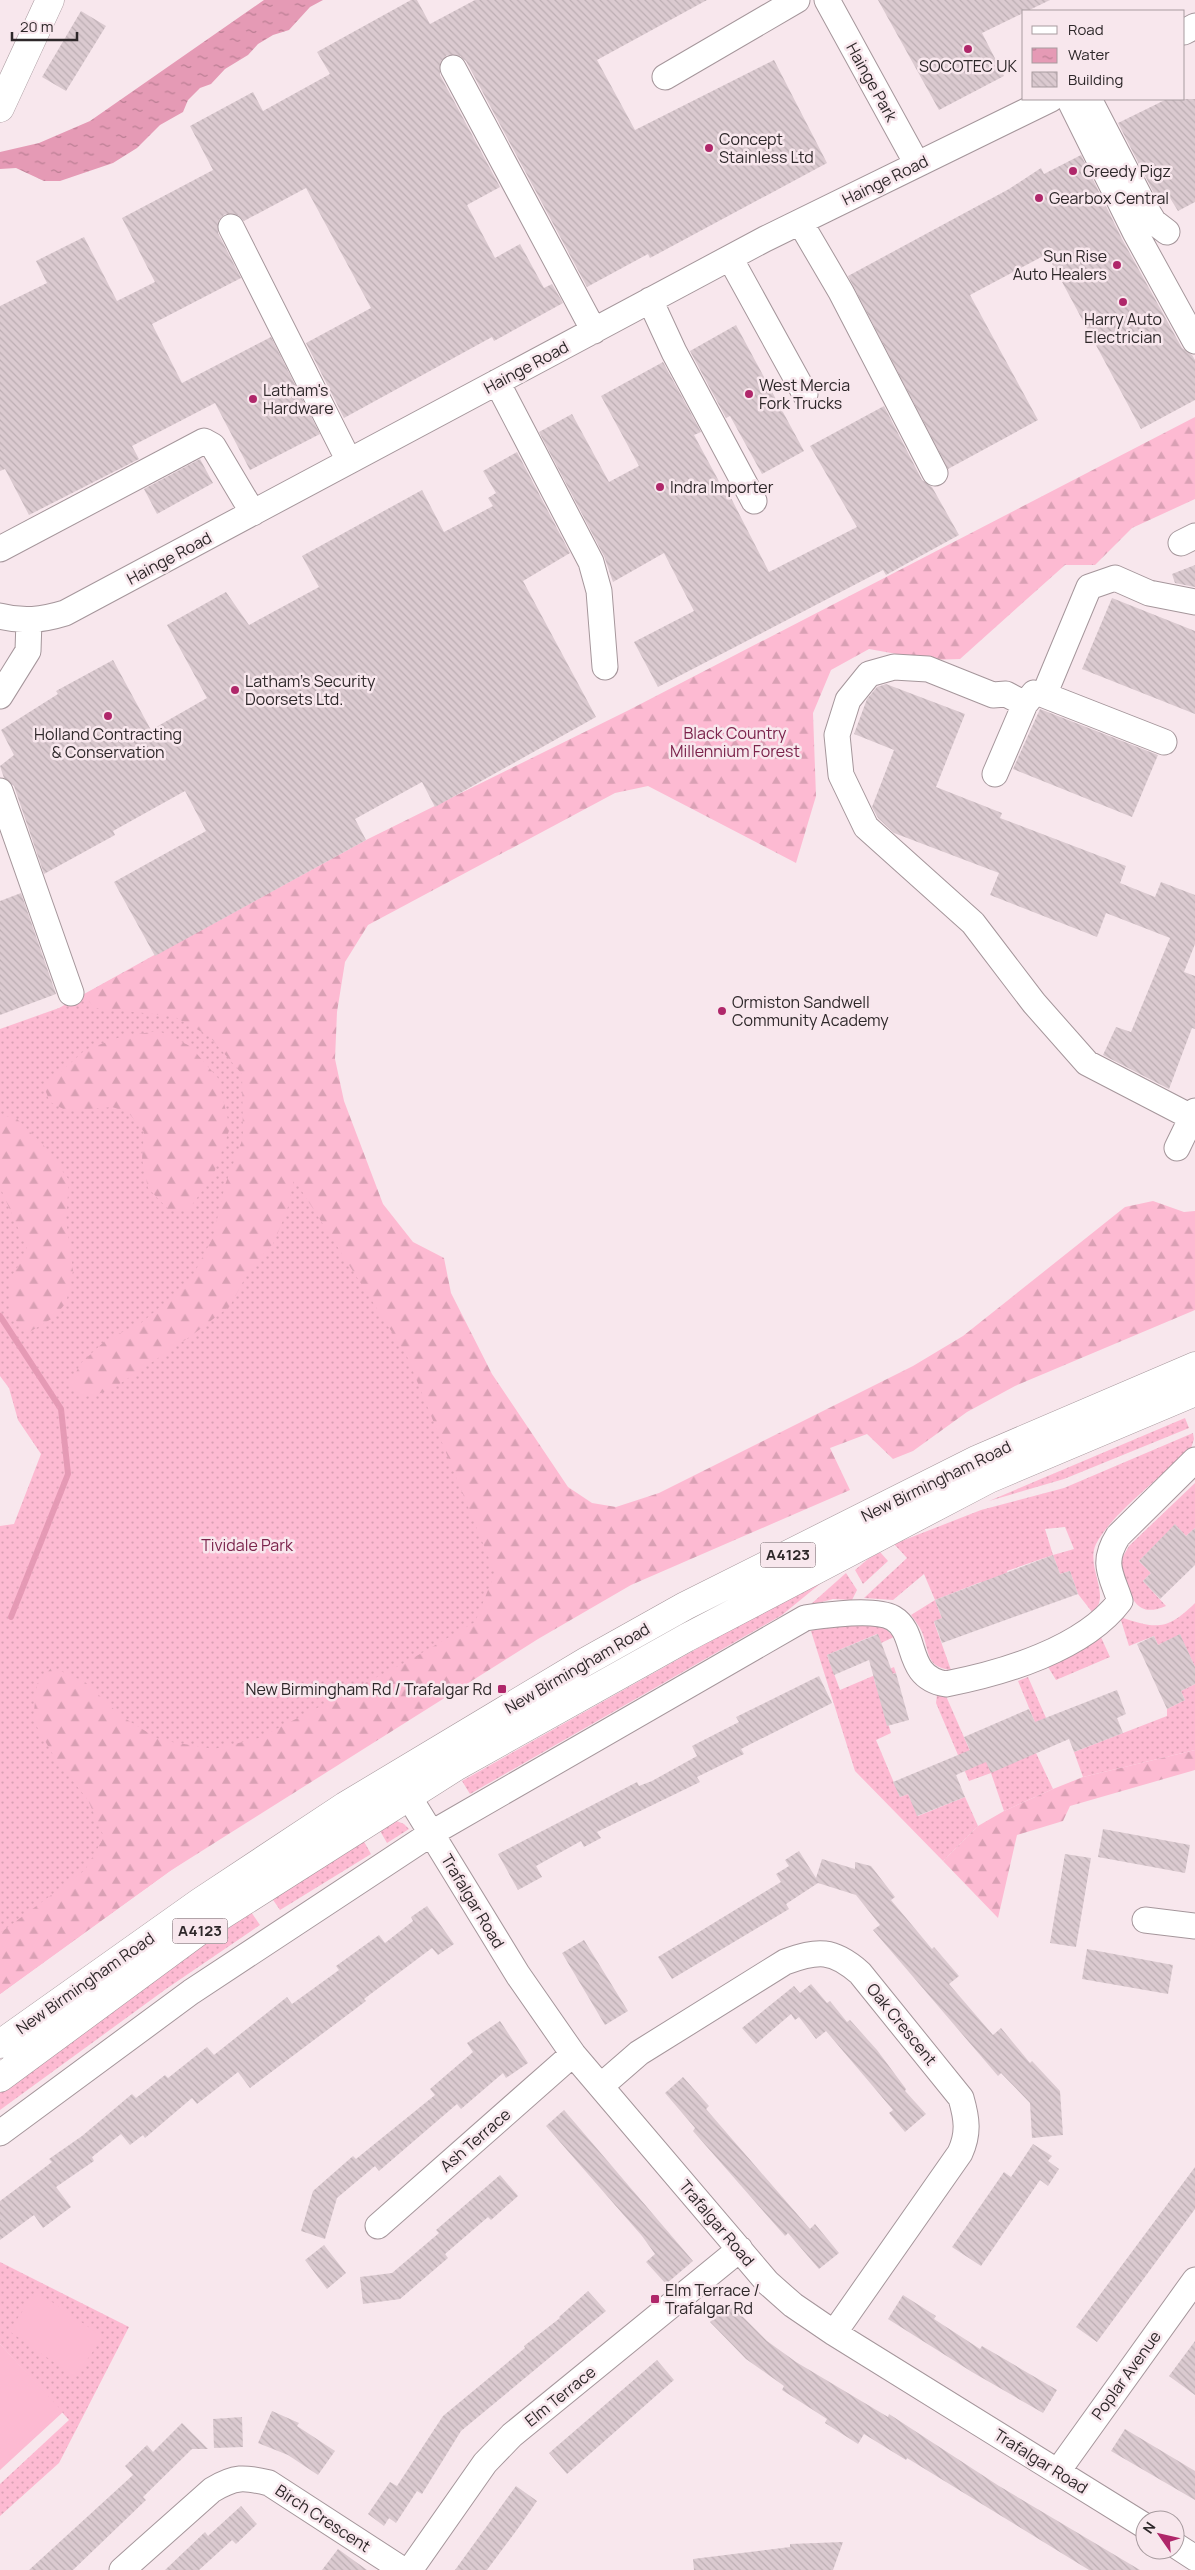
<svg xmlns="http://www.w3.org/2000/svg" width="1195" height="2570" viewBox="0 0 1195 2570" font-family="Manrope,sans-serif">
  <defs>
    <pattern id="grass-dots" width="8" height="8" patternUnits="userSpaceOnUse" patternTransform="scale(1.25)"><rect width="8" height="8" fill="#fdbad2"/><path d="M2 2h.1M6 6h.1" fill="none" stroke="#d9a0b4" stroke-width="1.8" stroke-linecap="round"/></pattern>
    <pattern id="forest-firs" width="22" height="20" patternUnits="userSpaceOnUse" patternTransform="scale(1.25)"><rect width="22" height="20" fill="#fdbad2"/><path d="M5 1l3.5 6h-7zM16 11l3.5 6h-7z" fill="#d9a0b4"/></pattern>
    <pattern id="water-ripples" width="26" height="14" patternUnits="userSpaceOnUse" patternTransform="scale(1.25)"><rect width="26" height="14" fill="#e59ab5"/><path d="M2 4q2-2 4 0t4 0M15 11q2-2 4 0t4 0" fill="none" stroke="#ba7e93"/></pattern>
    <pattern id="building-back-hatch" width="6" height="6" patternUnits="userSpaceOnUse" patternTransform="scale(1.25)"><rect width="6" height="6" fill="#dbcad0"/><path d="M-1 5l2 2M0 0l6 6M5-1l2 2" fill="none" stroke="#bcaeb3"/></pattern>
  </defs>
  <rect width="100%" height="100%" fill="#f8e7ed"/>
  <!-- grass -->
  <path fill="url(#grass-dots)" fill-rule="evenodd" d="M210,924L286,1098L533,1622L170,1871L0,1994V1526L14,1524L41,1454L18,1420L9,1388L0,1376V1029L59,1008Z
    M1185,1418L1189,1428L1064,1479L989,1501Z
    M1193,1433L1194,1439L1191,1448C1165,1474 1111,1514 1096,1544C1085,1567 1113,1598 1092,1612L1078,1594L1070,1571L1060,1574L1053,1555L1007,1571L1014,1592L989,1601L981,1582L935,1600L942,1618L934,1622L951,1670C925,1667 930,1652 922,1632C919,1626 915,1620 911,1615L935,1600L924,1574L893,1600L864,1598L907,1558L894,1544L981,1510L1064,1488ZM1065,1527L1074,1549L1053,1555L1045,1529Z
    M1195,1483V1528L1186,1536L1175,1525L1139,1561L1151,1573L1143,1581L1166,1606C1142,1616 1134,1606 1126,1583C1124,1578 1120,1570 1120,1564C1121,1558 1126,1552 1129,1546Z
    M880,1552L888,1561L863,1584L855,1570L868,1559Z
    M837,1570L782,1615L470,1794L462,1781Z
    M846,1573L857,1590L852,1600L833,1599L810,1605Z
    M1195,1603V1667L1180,1635L1158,1645L1154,1636L1129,1646L1120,1617C1156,1629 1167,1631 1195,1603Z
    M872,1625L885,1628L894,1637L881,1643L877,1634L827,1655L840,1690L894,1667L896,1673L874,1679L891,1733L876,1740L900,1797L908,1794L918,1816L965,1797L978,1826L943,1861L855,1771L811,1631L821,1627Z
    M1100,1635L1110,1657L1056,1680L1048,1667Z
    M1028,1677L1057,1743L1036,1753L1053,1789L1004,1811L991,1773L969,1781L936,1703L937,1695L946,1696L974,1760L1039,1732L1018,1681Z
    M1195,1684V1750L1083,1777L1074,1752L1167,1716V1709L1185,1700L1181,1691Z
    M394,1820L404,1824L409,1829L387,1843L379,1829Z
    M362,1838L371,1854L280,1910L271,1897Z
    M249,1909L260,1925L166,1989L0,2110V2090Z
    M0,2262L129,2327L59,2463L0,2516V2484L69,2420L0,2344Z"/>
  <!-- forest -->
  <path fill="url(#forest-firs)" d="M1195,417V499L1132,528L1095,565H1065L960,659L930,660L869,649L831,670L813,713L816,796L796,863L648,786L615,793L368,925L345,962L337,1012L335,1059L344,1101L383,1204L413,1242L444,1258L451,1293L492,1374L568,1487L592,1503L616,1507L659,1493L913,1366L963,1336L1125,1207L1153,1201L1184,1212L1195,1211V1310L1015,1386L967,1412L913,1451L893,1459L867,1434L830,1448L850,1490L631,1585L538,1639L170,1871L0,1994V1933L85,1870L104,1837L88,1800L56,1760L33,1720L37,1684L52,1667L85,1682L121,1716L160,1740L214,1749L259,1738L408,1661L475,1622L495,1573L406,1354L294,1179L287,1211L273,1244L251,1267L230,1306L191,1336L109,1391L84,1397L70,1383L81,1363L106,1340L141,1323L189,1283L213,1237L225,1185L243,1138L242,1074L209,1036L173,1016L95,1008L83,995L366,840L629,710Z
    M159,1031L190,1046L218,1078L230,1128L213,1176L189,1209L169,1210L148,1188L142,1159L144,1132L128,1112L112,1107L67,1111L50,1102L44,1087L85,1050L123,1036Z
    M0,1115L16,1118L45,1147L69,1180L66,1220L73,1271L66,1303L53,1318L26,1334L11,1314V1277L28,1251L0,1187Z
    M1195,1750V1770L1070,1806L1063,1821L1017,1835L998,1918L943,1861L978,1826L1004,1811L1053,1789L1083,1777Z"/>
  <!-- pitch -->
  <path fill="#fdbad2" d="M36,2291L103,2337L75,2377L9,2331Z
    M0,2344L63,2412L0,2470Z"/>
  <!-- water -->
  <path fill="url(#water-ripples)" d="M264,0H323L310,7L289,30L273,35L258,44L248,55L225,69L211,84L200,88L188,100L183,112L160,125L137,148L113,163L60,181H44L16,168L0,169V152L39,143L90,121Z"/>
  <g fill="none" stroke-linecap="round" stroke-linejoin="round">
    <!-- stream -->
    <path stroke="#e59ab5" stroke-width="6" d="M0,1316L61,1409L68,1474L11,1617"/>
  </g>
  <!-- building -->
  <path fill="url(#building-back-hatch)" d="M411,0H417L430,24L475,0H707L597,60L635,130L774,60L827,163L650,258L648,254L587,287L466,61L460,56L447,55L441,61L440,75L500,187L467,205L495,258L520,244L544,288L552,284L563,303L494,341L492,337L344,418L306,343L371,308L306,188L244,221L238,215L225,214L219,220L218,233L241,278L152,324L182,383L271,337L320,434L250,470L215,403L132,446L139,459L29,515L5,469L0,471V306L47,283L36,261L84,237L117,301L155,282L122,218L213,170L190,126L253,92L263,111L330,74L317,52Z
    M878,0H1050L982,33L1004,76L939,110Z
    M81,11L106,26L66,91L42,77Z
    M1167,99H1195V202L1178,211L1170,198L1159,203L1118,123Z
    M1081,155L1122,239L1182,348L1192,355L1195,360V400L1141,429L1047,254L970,295L1038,420L948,469L848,276L1009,189L1041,168L1044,174Z
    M736,325L804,451L762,474L730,416L726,418L690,351Z
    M663,362L701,432L694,435L729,500L731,498L769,572L857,527L810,446L884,406L922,480L932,487L959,535L886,575L883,570L658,687L634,642L694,611L664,553L613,582L604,556L539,432L572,414L609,482L639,466L601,396Z
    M517,452L570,553L523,581L596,717L435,807L422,782L355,819L366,840L155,956L114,882L206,831L185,791L113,831L115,835L44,874L14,786L4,778L0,766L14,755L1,730L58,694L56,691L113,660L151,730L207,698L167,625L226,592L249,625L319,587L302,556L422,490L444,532L493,506L488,498L496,493L483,471Z
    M200,459L213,483L157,514L144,489Z
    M1195,565V587L1175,583L1172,574Z
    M1112,598L1195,631V714L1082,669Z
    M886,684L965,714L936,787L1002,813L1000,818L1126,866L1120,883L1155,897L1161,882L1195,895V944L1184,972L1195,976V1029L1192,1028L1169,1089L1103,1055L1116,1027L1131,1032L1170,938L1106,913L1097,937L990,895L999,873L894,833L878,818L872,807L894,750L854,734L867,699L877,687Z
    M1040,709L1158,755L1132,817L1013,769Z
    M21,893L56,994L0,1015V901Z
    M1175,1524L1186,1536L1195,1528V1565L1160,1599L1143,1581L1151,1573L1139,1561Z
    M1053,1555L1060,1574L1070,1571L1078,1594L942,1643L934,1621L942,1618L935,1600Z
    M878,1634L893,1674L896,1673L909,1720L887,1726L869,1660L834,1675L827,1655Z
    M1180,1634L1195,1667V1684L1181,1691L1185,1700L1167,1709L1137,1644L1154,1636L1158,1645Z
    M819,1676L832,1703L741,1749L744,1754L697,1777L700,1782L597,1832L601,1838L584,1847L581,1841L536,1866L542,1877L518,1890L498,1854L637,1782L639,1786L652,1781L697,1756L692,1746L739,1722L736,1717Z
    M1117,1690L1126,1714L1117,1718L1123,1733L1074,1752L1069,1739L991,1773L986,1762L956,1775L965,1797L917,1816L908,1794L900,1797L893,1782L970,1750L964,1737L1029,1709L1035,1722Z
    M1103,1829L1190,1845L1185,1873L1098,1857Z
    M799,1851L816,1878L822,1859L855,1869V1862L871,1866L895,1897L891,1900L932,1949L934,1947L959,1976L949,1984L993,2035L1001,2028L1030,2063L1032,2061L1060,2091L1063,2135L1032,2138L1030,2103L1001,2073L998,2076L873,1930L880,1925L856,1895L818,1883L786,1904L789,1909L672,1979L658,1957L781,1882L776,1874L789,1866L785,1860Z
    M1065,1854L1091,1858L1076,1947L1050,1943Z
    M427,1906L454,1944L438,1955L432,1948L364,1999L366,2001L250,2088L238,2072L197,2104L192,2098L145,2138L143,2135L130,2145L121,2134L92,2157L94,2161L56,2187L71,2207L43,2228L34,2215L0,2240V2201L52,2162L49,2159L82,2136L132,2094L136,2098L165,2075L168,2078L207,2047L214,2055L287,1997L292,2004L339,1970L336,1966L379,1935L385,1943L413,1921L411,1917Z
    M584,1940L628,2011L605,2025L562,1953Z
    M1087,1949L1173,1965L1168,1994L1082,1979Z
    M811,1984L827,2003L830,2001L847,2022L850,2020L877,2050L906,2089L905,2091L926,2114L905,2132L889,2113L893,2110L826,2031L816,2039L799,2017L795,2020L791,2014L756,2044L742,2028L794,1986L800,1993Z
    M500,2021L528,2063L506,2078L503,2073L461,2109L457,2104L379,2171L375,2166L337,2198L325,2239L301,2231L313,2191L353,2156L356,2159L435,2095L430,2089L473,2052L467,2043Z
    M683,2077L709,2106L706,2109L810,2229L815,2224L839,2253L819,2269L788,2233L785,2236L693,2131L695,2128L665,2093Z
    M564,2110L693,2261L666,2284L646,2262L655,2254L642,2236L546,2126Z
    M1033,2144L1052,2156L1048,2161L1059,2169L1048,2186L1040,2180L981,2266L952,2247L1004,2172L1011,2177Z
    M1195,2167V2209L1097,2342L1076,2327Z
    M500,2175L518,2196L491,2220L488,2217L445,2254L448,2258L400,2299L363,2304L360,2277L392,2273L439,2233L436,2230Z
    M324,2245L346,2273L327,2289L305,2260Z
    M588,2291L606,2311L461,2431L422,2494L417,2491L396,2523L389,2518L384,2526L368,2514L390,2482L397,2486L443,2416L525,2348L524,2346L560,2318L559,2317Z
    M903,2295L936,2316L934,2319L980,2349L982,2346L1057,2390L1043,2413L972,2372L888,2319Z
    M729,2303L767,2341L796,2362L888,2417L889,2414L999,2486L1140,2570H1089L907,2458L906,2460L864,2434L858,2444L825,2423L827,2419L782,2390L784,2386L746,2359L710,2322Z
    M1195,2341V2395L1169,2376Z
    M657,2360L674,2380L567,2474L549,2453Z
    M272,2411L299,2423L297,2426L335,2451L318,2475L288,2455L258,2443Z
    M242,2417L243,2447L214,2448L213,2419Z
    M182,2423L208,2449H192L143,2497L146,2500L73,2570H29L133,2475L125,2466L147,2445L153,2452Z
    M1125,2429L1195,2471V2500L1111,2451Z
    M516,2486L537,2501L519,2527L487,2570H455Z
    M241,2506L257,2524L236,2544L232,2540L199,2570H165L205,2532L208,2536Z
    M843,2542L833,2570H694L693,2559L790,2547V2544Z
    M338,2549L367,2570H322Z"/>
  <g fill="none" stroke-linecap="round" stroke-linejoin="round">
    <defs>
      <path id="minor" d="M827,0L917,164
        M1184,32L1195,26
        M453,68L594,331
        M665,77L797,0
        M1069,99L1135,232L1195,341
        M1089,99L1146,209L1154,222L1167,232
        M800,222L841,292L935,473
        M231,227L349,461
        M730,258L805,394
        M650,300L674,352L754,501
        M497,382L591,562L599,591L605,667
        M1181,543L1195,536
        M0,549L204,441L213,446L253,513
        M0,616C23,622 42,620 65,613L765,239L1051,99
        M0,696L28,651L29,620
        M1025,704L1006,694L993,695L928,669L894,667L869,674L848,700L837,735L841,775L866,827L973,923L1034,1003L1087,1063L1191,1117
        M1164,742L1044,695L1089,587L1115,578L1149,593L1195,602
        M995,774L1025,704L1034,693
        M0,791L71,993
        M1177,1148L1195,1111
        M409,1797L518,1975L573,2054L768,2283L793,2305L834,2333L1145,2526
        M1145,1920L1195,1926
        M601,2086L639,2053L785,1962C818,1950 833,1949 860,1973L961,2098C967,2119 969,2133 960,2153L834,2333
        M0,2133L191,1992L432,1833L805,1618C826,1615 874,1608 893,1618C919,1633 903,1677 946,1684C1003,1673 1084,1649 1120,1601C1111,1574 1101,1563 1118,1536L1195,1460
        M378,2226L573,2054
        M1058,2471L1195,2280
        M1175,2545L1195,2558
        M122,2570L212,2490C235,2476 244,2477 269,2483L403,2570
        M410,2570L485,2463L512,2435L740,2249"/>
      <path id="major" d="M0,108L50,0"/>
      <path id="highway" d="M0,2044L200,1902L345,1806L585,1662L685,1606L978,1459L1195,1366
        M0,2078L213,1921L457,1766L686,1638L989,1479L1195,1392"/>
    </defs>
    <!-- minor casing -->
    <use href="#minor" stroke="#a5969b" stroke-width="27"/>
    <!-- major casing -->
    <use href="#major" stroke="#a5969b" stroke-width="29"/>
    <!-- highway casing -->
    <use href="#highway" stroke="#a5969b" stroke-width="29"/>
    <!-- minor -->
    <use href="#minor" stroke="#fff" stroke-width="25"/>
    <!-- major -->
    <use href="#major" stroke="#fff" stroke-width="28"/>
    <!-- highway -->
    <use href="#highway" stroke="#fff" stroke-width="28"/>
  </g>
  <!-- markers -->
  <g fill="#af276a" stroke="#f8e7ed" stroke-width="2">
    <circle cx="968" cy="49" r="5"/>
    <circle cx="709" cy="148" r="5"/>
    <circle cx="1073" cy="171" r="5"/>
    <circle cx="1039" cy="198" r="5"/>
    <circle cx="1117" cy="265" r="5"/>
    <circle cx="1123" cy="302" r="5"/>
    <circle cx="749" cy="394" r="5"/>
    <circle cx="253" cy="399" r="5"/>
    <circle cx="660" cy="487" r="5"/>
    <circle cx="235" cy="690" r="5"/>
    <circle cx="108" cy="716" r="5"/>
    <circle cx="722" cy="1011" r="5"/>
    <rect x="497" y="1684" width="10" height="10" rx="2.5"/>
    <rect x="650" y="2294" width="10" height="10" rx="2.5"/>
  </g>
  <g text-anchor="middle" stroke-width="5" stroke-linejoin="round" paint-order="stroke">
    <!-- shield labels -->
    <g fill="#f8e7ed" stroke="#6b6164" stroke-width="1">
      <rect x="760.5" y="1542.5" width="55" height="25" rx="4"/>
      <rect x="172.5" y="1918.5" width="55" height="25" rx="4"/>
    </g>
    <g font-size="15" font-weight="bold" fill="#2e282a">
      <text x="788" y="1560">A4123</text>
      <text x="200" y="1936">A4123</text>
    </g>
    <!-- poi labels -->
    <g font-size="16" fill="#2e282a" stroke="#f8e7ed" text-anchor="start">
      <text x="968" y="72" text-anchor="middle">SOCOTEC UK</text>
      <text x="719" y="145">Concept<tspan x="719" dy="18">Stainless Ltd</tspan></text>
      <text x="1083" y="177">Greedy Pigz</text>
      <text x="1049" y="204">Gearbox Central</text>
      <text x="1107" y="262" text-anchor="end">Sun Rise<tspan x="1107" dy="18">Auto Healers</tspan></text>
      <text x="1123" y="325" text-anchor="middle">Harry Auto<tspan x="1123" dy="18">Electrician</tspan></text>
      <text x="759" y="391">West Mercia<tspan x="759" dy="18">Fork Trucks</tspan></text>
      <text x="263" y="396">Latham's<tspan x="263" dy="18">Hardware</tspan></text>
      <text x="670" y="493">Indra Importer</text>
      <text x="245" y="687">Latham's Security<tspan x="245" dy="18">Doorsets Ltd.</tspan></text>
      <text x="108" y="740" text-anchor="middle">Holland Contracting<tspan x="108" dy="18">&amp; Conservation</tspan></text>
      <text x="732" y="1008">Ormiston Sandwell<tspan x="732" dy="18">Community Academy</tspan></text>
      <text x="492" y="1695" text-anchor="end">New Birmingham Rd / Trafalgar Rd</text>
      <text x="665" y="2296">Elm Terrace /<tspan x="665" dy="18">Trafalgar Rd</tspan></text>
    </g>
    <!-- street labels -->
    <g font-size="16" fill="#2e282a" stroke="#f8e7ed">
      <text transform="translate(872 82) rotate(61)" y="6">Hainge Park</text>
      <text transform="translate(885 180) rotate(-26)" y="6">Hainge Road</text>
      <text transform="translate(526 367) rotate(-28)" y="6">Hainge Road</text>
      <text transform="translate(169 558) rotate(-28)" y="6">Hainge Road</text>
      <text transform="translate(936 1481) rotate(-26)" y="6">New Birmingham Road</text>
      <text transform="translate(577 1668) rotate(-30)" y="6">New Birmingham Road</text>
      <text transform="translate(473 1901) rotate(59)" y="6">Trafalgar Road</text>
      <text transform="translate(85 1983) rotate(-35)" y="6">New Birmingham Road</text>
      <text transform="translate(902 2024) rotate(51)" y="6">Oak Crescent</text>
      <text transform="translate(475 2140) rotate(-41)" y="6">Ash Terrace</text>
      <text transform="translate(717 2223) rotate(50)" y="6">Trafalgar Road</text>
      <text transform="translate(1126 2375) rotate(-54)" y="6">Poplar Avenue</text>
      <text transform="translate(560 2396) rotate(-39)" y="6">Elm Terrace</text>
      <text transform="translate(1041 2461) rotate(32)" y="6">Trafalgar Road</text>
      <text transform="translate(323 2518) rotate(33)" y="6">Birch Crescent</text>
    </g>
    <!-- park labels -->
    <g font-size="16" fill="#7b244c" stroke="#f8e7ed">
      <text x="735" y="739">Black Country<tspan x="735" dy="18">Millennium Forest</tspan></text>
      <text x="247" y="1551">Tividale Park</text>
    </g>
  </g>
  <!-- legend -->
  <rect x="1022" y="10" width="162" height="90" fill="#f8e7ed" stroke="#a79b9f"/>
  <rect x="1032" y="26" width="25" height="8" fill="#ffffff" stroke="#a79b9f"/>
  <text x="1068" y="35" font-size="15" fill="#2e282a">Road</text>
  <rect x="1032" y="48" width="25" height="15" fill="url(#water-ripples)" stroke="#a79b9f"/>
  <text x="1068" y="60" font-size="15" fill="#2e282a">Water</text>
  <rect x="1032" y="72" width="25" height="15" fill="url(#building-back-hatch)" stroke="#a79b9f"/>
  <text x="1068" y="85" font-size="15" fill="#2e282a">Building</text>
  <!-- north arrow -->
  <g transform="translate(1160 2535) rotate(304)"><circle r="24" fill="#f8e7ed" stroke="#a79b9f"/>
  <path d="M0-4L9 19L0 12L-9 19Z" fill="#af276a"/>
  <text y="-8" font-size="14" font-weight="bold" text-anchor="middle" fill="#2e282a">N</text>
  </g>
  <!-- scale -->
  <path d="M12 32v8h65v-8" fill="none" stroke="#2e282a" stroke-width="2.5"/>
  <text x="20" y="32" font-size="15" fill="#2e282a" stroke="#f8e7ed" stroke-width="4" paint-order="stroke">20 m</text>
</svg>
